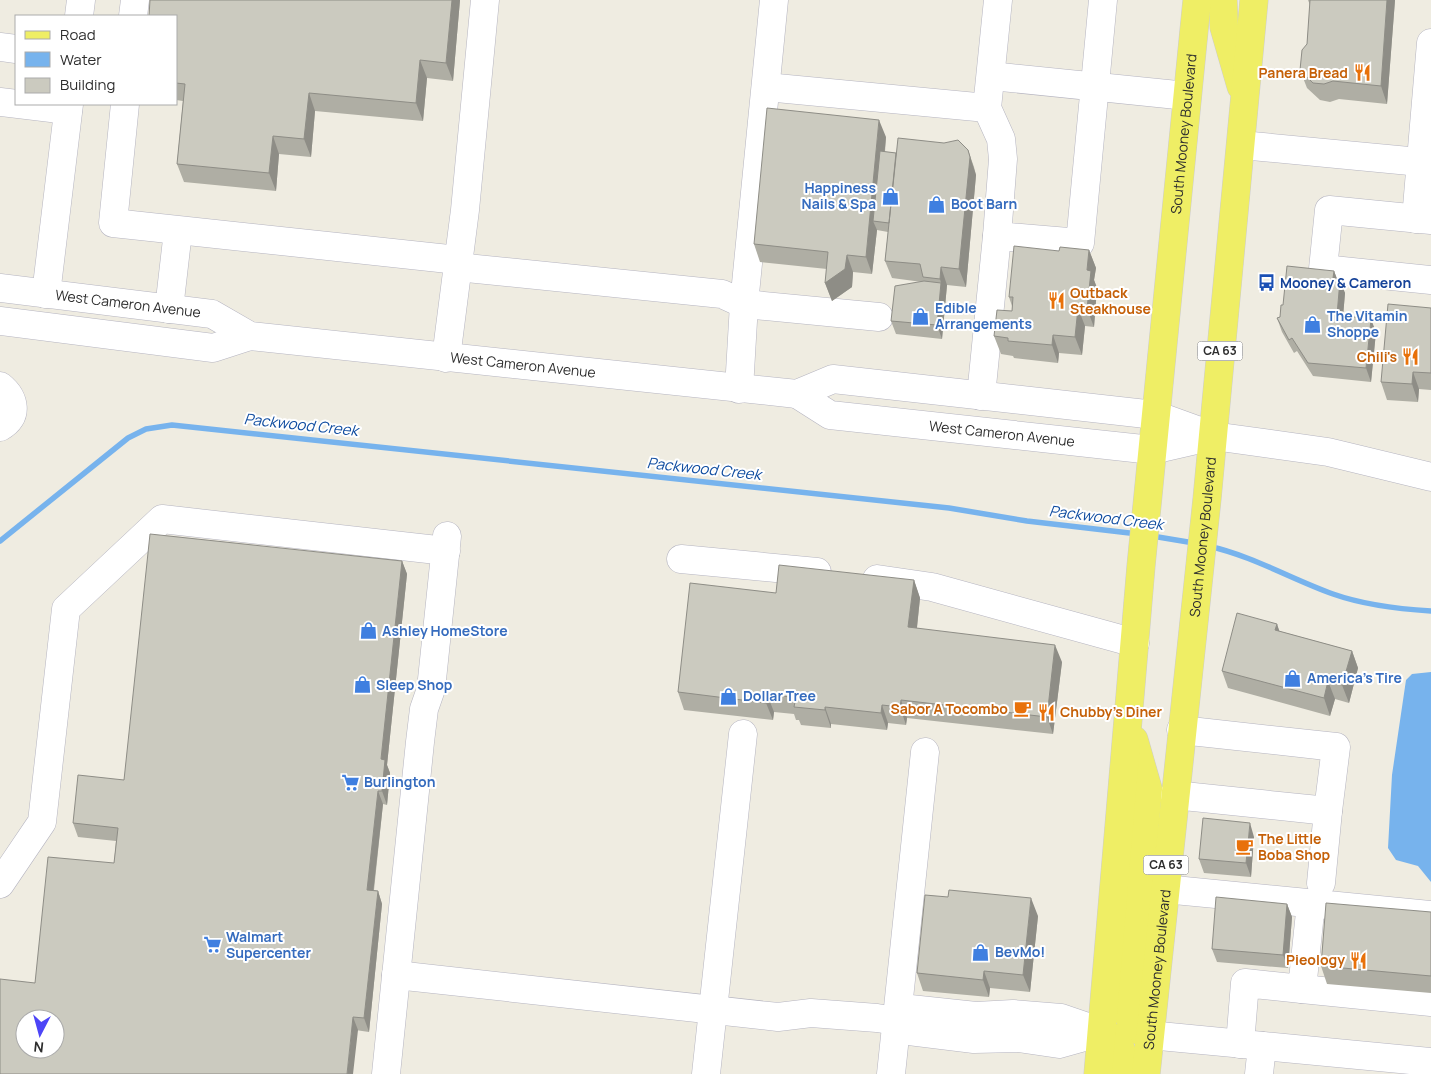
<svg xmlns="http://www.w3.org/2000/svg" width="1431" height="1074" viewBox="0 0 1431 1074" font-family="Manrope,sans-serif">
  <rect width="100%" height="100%" fill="#efece1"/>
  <!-- water -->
  <path fill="#77b3ed" d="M1431,672V882L1418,866L1396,860L1388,848L1392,775L1406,680L1412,674Z"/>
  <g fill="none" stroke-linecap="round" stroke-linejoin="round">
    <!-- stream -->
    <path stroke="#77b3ed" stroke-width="5.5" d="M1152,536L1194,543
      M0,541L128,438L146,429L172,425L949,508L1027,521L1138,534
      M1208,546C1253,556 1291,579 1333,594C1364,605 1398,609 1431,611"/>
    <defs>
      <g id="minor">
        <path d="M998,0L987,108L1001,139L1003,159L997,236L1080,243L1103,0"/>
        <path d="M79,16L81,0"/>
        <path d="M133,16L135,0"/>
        <path d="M0,47L16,49"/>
        <path d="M991,76L1187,96"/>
        <path d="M766,87L987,108"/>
        <path d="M0,102L68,110"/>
        <path d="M125,104L113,223L458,260"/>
        <path d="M1241,145L1431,163"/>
        <path d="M1416,219L1431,43"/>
        <path d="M1431,220L1329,210L1323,269L1431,280"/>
        <path d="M457,267L722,294L744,304L879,317"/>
        <path id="s1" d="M0,288L212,314L250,336L797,394L833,379L1155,415L1213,436L1328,452L1431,477"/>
        <path d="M46,294L69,104"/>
        <path d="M169,309L178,231"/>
        <path d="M0,321L213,348L250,336"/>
        <path d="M446,358L465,210L485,0"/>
        <path d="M0,386C15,398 19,417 0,427"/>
        <path d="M739,389L744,304L774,0"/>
        <path id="s2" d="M797,394L830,415L1152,450L1213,436"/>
        <path d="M981,396L997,236"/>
        <path d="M681,559L817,572"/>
        <path d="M877,579L932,587L1135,643"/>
        <path d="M1174,795L1328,811L1336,747L1181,730"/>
        <path d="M1321,883L1328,811"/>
        <path d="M0,884L42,822L66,609L162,519L446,551"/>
        <path d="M1164,889L1431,915"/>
        <path d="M396,975L778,1017L811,1013L877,1018L896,1021L909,1031L974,1039L1018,1038L1059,1044L1102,1032"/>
        <path d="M1302,989L1431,1002"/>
        <path d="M896,1021L910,1009L976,1016L1013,1014L1061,1018L1102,1032"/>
        <path d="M1149,1035L1431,1062"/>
        <path d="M1240,1044L1245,983L1302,989L1311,903"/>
        <path d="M386,1074L420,742L424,709L431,689L447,536"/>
        <path d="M706,1074L743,734"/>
        <path d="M891,1074L925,752"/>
        <path d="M1259,1074L1262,1046"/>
      </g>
      <g id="major">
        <path d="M1223,0L1224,27L1241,86"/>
        <path d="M1134,740L1148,789L1128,1012C1130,1025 1137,1031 1149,1035"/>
        <path d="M1102,1032C1122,1041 1125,1054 1123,1074"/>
        <path id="s3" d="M1098,1074L1141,566L1197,0"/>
        <path id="s4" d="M1146,1074L1207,499L1254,0"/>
      </g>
    </defs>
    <!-- minor casing -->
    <use href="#minor" stroke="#b5b4c0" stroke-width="29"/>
    <!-- major casing -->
    <use href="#major" stroke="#cdcdcd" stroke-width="29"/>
    <!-- minor -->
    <use href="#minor" stroke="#fff" stroke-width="28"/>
    <!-- major -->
    <use href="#major" stroke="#efee65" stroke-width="28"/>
  </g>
  <!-- wall -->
  <path fill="#afaea4" d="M460,0L453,81L427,78L423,121L315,111L311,157L279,154L276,191L184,182L177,164L183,101L176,100V16Z
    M1308,0H1395L1387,104L1339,99L1330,102L1320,100L1307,88L1300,70L1307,44L1310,5Z
    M886,137L885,152L896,153L968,150L974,167L976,175L966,287L947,285L942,339L896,334L891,321L922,282L892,278L885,261L888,232L877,230L872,274L853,272L852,287L832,301L825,283L827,269L760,262L754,244Z
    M1089,250L1096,268L1094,280L1097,288L1094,327L1085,326L1082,355L1059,353L1058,363L1014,358L1013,356L1001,354L994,336L1012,311V306L1009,297Z
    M1334,271L1337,279L1345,293L1343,316L1376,332L1371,382L1313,376L1297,351L1294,353L1282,332L1277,318L1280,317L1283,305Z
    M1431,308V390L1419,389L1418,402L1387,400L1381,382Z
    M402,561L407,574L387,765L390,773L387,805L383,804L374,890L378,891L382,904L369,1032L35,983L114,863L116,841L78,837L73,823L124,780Z
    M914,580L920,598L917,628L1062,662L1053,734L907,718L906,725L888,723L887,730L831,724V728L801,725L799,720H796L794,714L774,712L773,720L684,710L678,692L776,593Z
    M1277,624L1279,631L1352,651L1358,668L1349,703L1335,699L1330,716L1228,688L1222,671Z
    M1254,837L1251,877L1204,873L1199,859Z
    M1287,904L1292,917L1288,968L1217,962L1212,949Z
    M1431,912V993L1327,984L1321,966Z
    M1038,916L1030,992L990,988L989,997L923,991L917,973Z"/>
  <!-- shaded-wall -->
  <path fill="#8e8d86" d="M452,0H460L453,81L446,63Z
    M1387,0H1395L1387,104L1381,86Z
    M420,60L427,78L423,121L416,103Z
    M309,93L315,111L311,157L304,139Z
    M879,120L886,137L878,222L873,221L877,230L872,274L866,257Z
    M273,136L279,154L276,191L269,173Z
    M968,150L976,175L966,287L959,269Z
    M1089,250L1096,268L1094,280L1097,288L1094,327L1087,309V270Z
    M847,255L853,272L852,287L832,301L825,283Z
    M941,267L947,285L942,339L937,325L941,283L940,279Z
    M1334,271L1339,284L1333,278Z
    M1340,280L1345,293L1342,329L1337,315Z
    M1078,308L1085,326L1082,355L1075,337Z
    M1371,319L1376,332L1371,382L1366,368Z
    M1053,335L1059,353L1058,363L1052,345Z
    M1413,372L1419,389L1418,402L1412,384Z
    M402,561L407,574L387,765L390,773L387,805L382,791L381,759Z
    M914,580L920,598L915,645L908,627Z
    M1277,624L1283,642L1275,630Z
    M1055,645L1062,662L1053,734L1047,717Z
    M1352,651L1358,668L1349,703L1342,685Z
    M1328,681L1335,699L1330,716L1324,698Z
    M767,694L774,712L773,720L766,703Z
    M901,700L907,718L906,725L900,707Z
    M882,705L888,723L887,730L881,713Z
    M825,707L831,724V728L825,710Z
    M378,791L383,804L372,903L367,890Z
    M1250,823L1254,837L1251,877L1246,863Z
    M378,891L382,904L369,1032L364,1018Z
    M1031,898L1038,916L1030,992L1023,975Z
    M1287,904L1292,917L1288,968L1283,955Z
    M984,971L990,988L989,997L983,980Z
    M353,1017L358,1030L353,1074H347Z"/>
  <!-- building -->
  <path fill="#cbcabf" stroke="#8e8d86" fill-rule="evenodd" d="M150,0H452L446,63L420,60L416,103L309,93L304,139L273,136L269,173L177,164L185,84L176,83V16H149Z
    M1310,0H1387L1381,86L1333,81L1324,84L1313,83L1300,70L1302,50L1307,44Z
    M767,108L879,120L866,257L847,255L845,269L825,283L828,252L754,244Z
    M898,138L944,143L958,140L968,150L970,157L959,269L941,267L940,279L923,277L920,264L885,261Z
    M880,151L896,153L889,223L873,221Z
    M1014,246L1059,251L1060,247L1089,250L1087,270L1091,271L1087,309L1078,308L1075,337L1053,335L1052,345L1008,341V338L994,336L997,310L1012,311L1013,297H1009Z
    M1287,266L1334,271L1333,278L1340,280L1337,315L1371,319L1366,368L1308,363L1292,338L1289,340L1277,318L1280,317L1281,305H1283Z
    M924,281L941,283L937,325L891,321L895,286Z
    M1388,304L1431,308V373L1413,372L1412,384L1381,382Z
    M150,534L402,561L381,759L385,760L382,791H378L367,890L378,891L364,1018L353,1017L347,1074H0V979L35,983L48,857L114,863L118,828L73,823L78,775L124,780ZM25,1019H55V1049H25Z
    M779,565L914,580L908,627L1055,645L1047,717L901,700L900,707L882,705L881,713L825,707V710L794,707L795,702H790V697L767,694L766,703L678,692L690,583L776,593Z
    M1237,613L1277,624L1275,630L1352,651L1342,685L1328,681L1324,698L1222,671Z
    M1203,818L1250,823L1246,863L1199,859Z
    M949,890L1031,898L1023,975L984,971L983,980L917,973L925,895L948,897Z
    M1216,897L1287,904L1283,955L1212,949Z
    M1326,903L1431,912V976L1321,966Z"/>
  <!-- icons -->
  <defs>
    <symbol id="restaurant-bare" viewBox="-9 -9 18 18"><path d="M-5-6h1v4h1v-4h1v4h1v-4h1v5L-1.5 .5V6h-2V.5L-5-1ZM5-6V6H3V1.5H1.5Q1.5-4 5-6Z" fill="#e8710a" stroke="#fff" stroke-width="2.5" paint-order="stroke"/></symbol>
    <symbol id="shop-bare" viewBox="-9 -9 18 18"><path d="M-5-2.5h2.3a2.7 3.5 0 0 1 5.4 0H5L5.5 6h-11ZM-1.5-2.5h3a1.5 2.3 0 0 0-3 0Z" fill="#3f7fe0" stroke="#fff" stroke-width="2.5" paint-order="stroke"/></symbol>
    <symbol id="bus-bare" viewBox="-9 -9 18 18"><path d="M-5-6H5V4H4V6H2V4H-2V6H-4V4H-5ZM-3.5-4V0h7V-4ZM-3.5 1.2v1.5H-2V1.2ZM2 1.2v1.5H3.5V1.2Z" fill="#1a4fb4" stroke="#fff" stroke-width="2.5" paint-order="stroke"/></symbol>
    <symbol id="cafe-bare" viewBox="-9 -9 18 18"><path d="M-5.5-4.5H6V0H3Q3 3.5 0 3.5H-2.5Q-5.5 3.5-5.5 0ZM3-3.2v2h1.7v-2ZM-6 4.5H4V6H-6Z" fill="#e8710a" stroke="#fff" stroke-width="2.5" paint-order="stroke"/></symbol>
    <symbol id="supermarket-bare" viewBox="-9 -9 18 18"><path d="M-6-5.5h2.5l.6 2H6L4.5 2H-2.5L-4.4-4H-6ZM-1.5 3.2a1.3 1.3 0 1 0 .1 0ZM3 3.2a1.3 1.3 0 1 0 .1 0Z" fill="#3f7fe0" stroke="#fff" stroke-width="2.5" paint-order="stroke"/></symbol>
  </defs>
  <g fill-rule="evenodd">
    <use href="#restaurant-bare" x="1350" y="60" width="25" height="25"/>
    <use href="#shop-bare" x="878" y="184" width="25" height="25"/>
    <use href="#shop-bare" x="924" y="192" width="25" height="25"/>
    <use href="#bus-bare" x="1254" y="270" width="25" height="25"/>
    <use href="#restaurant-bare" x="1044" y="288" width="25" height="25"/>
    <use href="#shop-bare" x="908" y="304" width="25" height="25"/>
    <use href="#shop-bare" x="1300" y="312" width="25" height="25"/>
    <use href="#restaurant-bare" x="1398" y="344" width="25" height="25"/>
    <use href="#shop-bare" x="356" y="618" width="25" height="25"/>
    <use href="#shop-bare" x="1280" y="666" width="25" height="25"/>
    <use href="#shop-bare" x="350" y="672" width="25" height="25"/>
    <use href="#shop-bare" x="716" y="684" width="25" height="25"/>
    <use href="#cafe-bare" x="1010" y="696" width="25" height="25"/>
    <use href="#restaurant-bare" x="1034" y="700" width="25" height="25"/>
    <use href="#supermarket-bare" x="338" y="770" width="25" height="25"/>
    <use href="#cafe-bare" x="1232" y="834" width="25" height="25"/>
    <use href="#supermarket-bare" x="200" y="932" width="25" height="25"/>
    <use href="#shop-bare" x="968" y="940" width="25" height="25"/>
    <use href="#restaurant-bare" x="1346" y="948" width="25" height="25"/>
  </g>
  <g text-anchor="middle" stroke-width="4" stroke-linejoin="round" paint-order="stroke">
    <!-- shield labels -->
    <g fill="#fff" stroke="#6d6d6d" stroke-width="1">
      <rect x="1197.5" y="341.5" width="45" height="19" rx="4"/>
      <rect x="1143.5" y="855.5" width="45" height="19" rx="4"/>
    </g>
    <g font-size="12" font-weight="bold" fill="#2e2e2e">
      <text x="1220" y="355">CA 63</text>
      <text x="1166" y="869">CA 63</text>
    </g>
    <!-- food labels -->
    <g font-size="14" font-weight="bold" fill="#c56008" stroke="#fff" text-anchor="end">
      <text x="1348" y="78">Panera Bread</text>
      <text x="1070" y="298" text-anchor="start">Outback<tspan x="1070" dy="16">Steakhouse</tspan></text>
      <text x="1397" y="362">Chili's</text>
      <text x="1008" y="714">Sabor A Tocombo</text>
      <text x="1060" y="717" text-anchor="start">Chubby's Diner</text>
      <text x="1258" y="844" text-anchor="start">The Little<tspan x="1258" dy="16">Boba Shop</tspan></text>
      <text x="1345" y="965">Pieology</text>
    </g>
    <!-- street labels -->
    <g font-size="14" fill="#2e2e2e" stroke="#fff">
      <text dy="5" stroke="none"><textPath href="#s3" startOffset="944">South Mooney Boulevard</textPath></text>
      <text dy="5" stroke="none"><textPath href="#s1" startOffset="129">West Cameron Avenue</textPath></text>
      <text dy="5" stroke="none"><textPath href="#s1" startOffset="532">West Cameron Avenue</textPath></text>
      <text dy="5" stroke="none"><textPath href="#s2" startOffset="212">West Cameron Avenue</textPath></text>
      <text dy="5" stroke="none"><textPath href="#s4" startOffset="540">South Mooney Boulevard</textPath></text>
      <text dy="5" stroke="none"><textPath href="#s4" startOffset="105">South Mooney Boulevard</textPath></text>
    </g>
    <!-- shop labels -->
    <g font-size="14" font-weight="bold" fill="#366cbe" stroke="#fff" text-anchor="start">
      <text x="876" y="193" text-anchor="end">Happiness<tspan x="876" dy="16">Nails &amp; Spa</tspan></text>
      <text x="951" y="209">Boot Barn</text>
      <text x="935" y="313">Edible<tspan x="935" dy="16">Arrangements</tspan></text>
      <text x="1327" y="321">The Vitamin<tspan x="1327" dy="16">Shoppe</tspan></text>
      <text x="382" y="636">Ashley HomeStore</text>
      <text x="1307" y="683">America's Tire</text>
      <text x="376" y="690">Sleep Shop</text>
      <text x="743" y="701">Dollar Tree</text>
      <text x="364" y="787">Burlington</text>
      <text x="226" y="942">Walmart<tspan x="226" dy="16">Supercenter</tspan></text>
      <text x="995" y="957">BevMo!</text>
    </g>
    <!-- transit labels -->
    <g font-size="14" font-weight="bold" fill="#164399" stroke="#fff" text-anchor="start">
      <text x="1280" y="288">Mooney &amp; Cameron</text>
    </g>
    <!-- water labels -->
    <g font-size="15" font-style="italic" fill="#104da0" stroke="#fff">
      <text transform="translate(301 425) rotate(6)" y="5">Packwood Creek</text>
      <text transform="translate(704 469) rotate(6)" y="5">Packwood Creek</text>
      <text transform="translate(1106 518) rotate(7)" y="5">Packwood Creek</text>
    </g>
  </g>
  <!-- legend -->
  <rect x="15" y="15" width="162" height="90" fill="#ffffff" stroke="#ababab"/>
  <rect x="25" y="31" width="25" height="8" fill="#efee65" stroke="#ababab"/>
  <text x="60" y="40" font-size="15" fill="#2e2e2e">Road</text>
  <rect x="25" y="52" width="25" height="15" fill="#77b3ed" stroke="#ababab"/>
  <text x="60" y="65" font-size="15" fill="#2e2e2e">Water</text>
  <rect x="25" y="78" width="25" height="15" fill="#cbcabf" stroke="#ababab"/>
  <text x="60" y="90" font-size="15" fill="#2e2e2e">Building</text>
  <!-- north arrow -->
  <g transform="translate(40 1034) rotate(186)"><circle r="24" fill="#ffffff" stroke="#ababab"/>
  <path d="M0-4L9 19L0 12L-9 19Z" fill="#4d45f7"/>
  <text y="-8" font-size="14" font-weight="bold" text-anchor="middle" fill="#2e2e2e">N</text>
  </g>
</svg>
